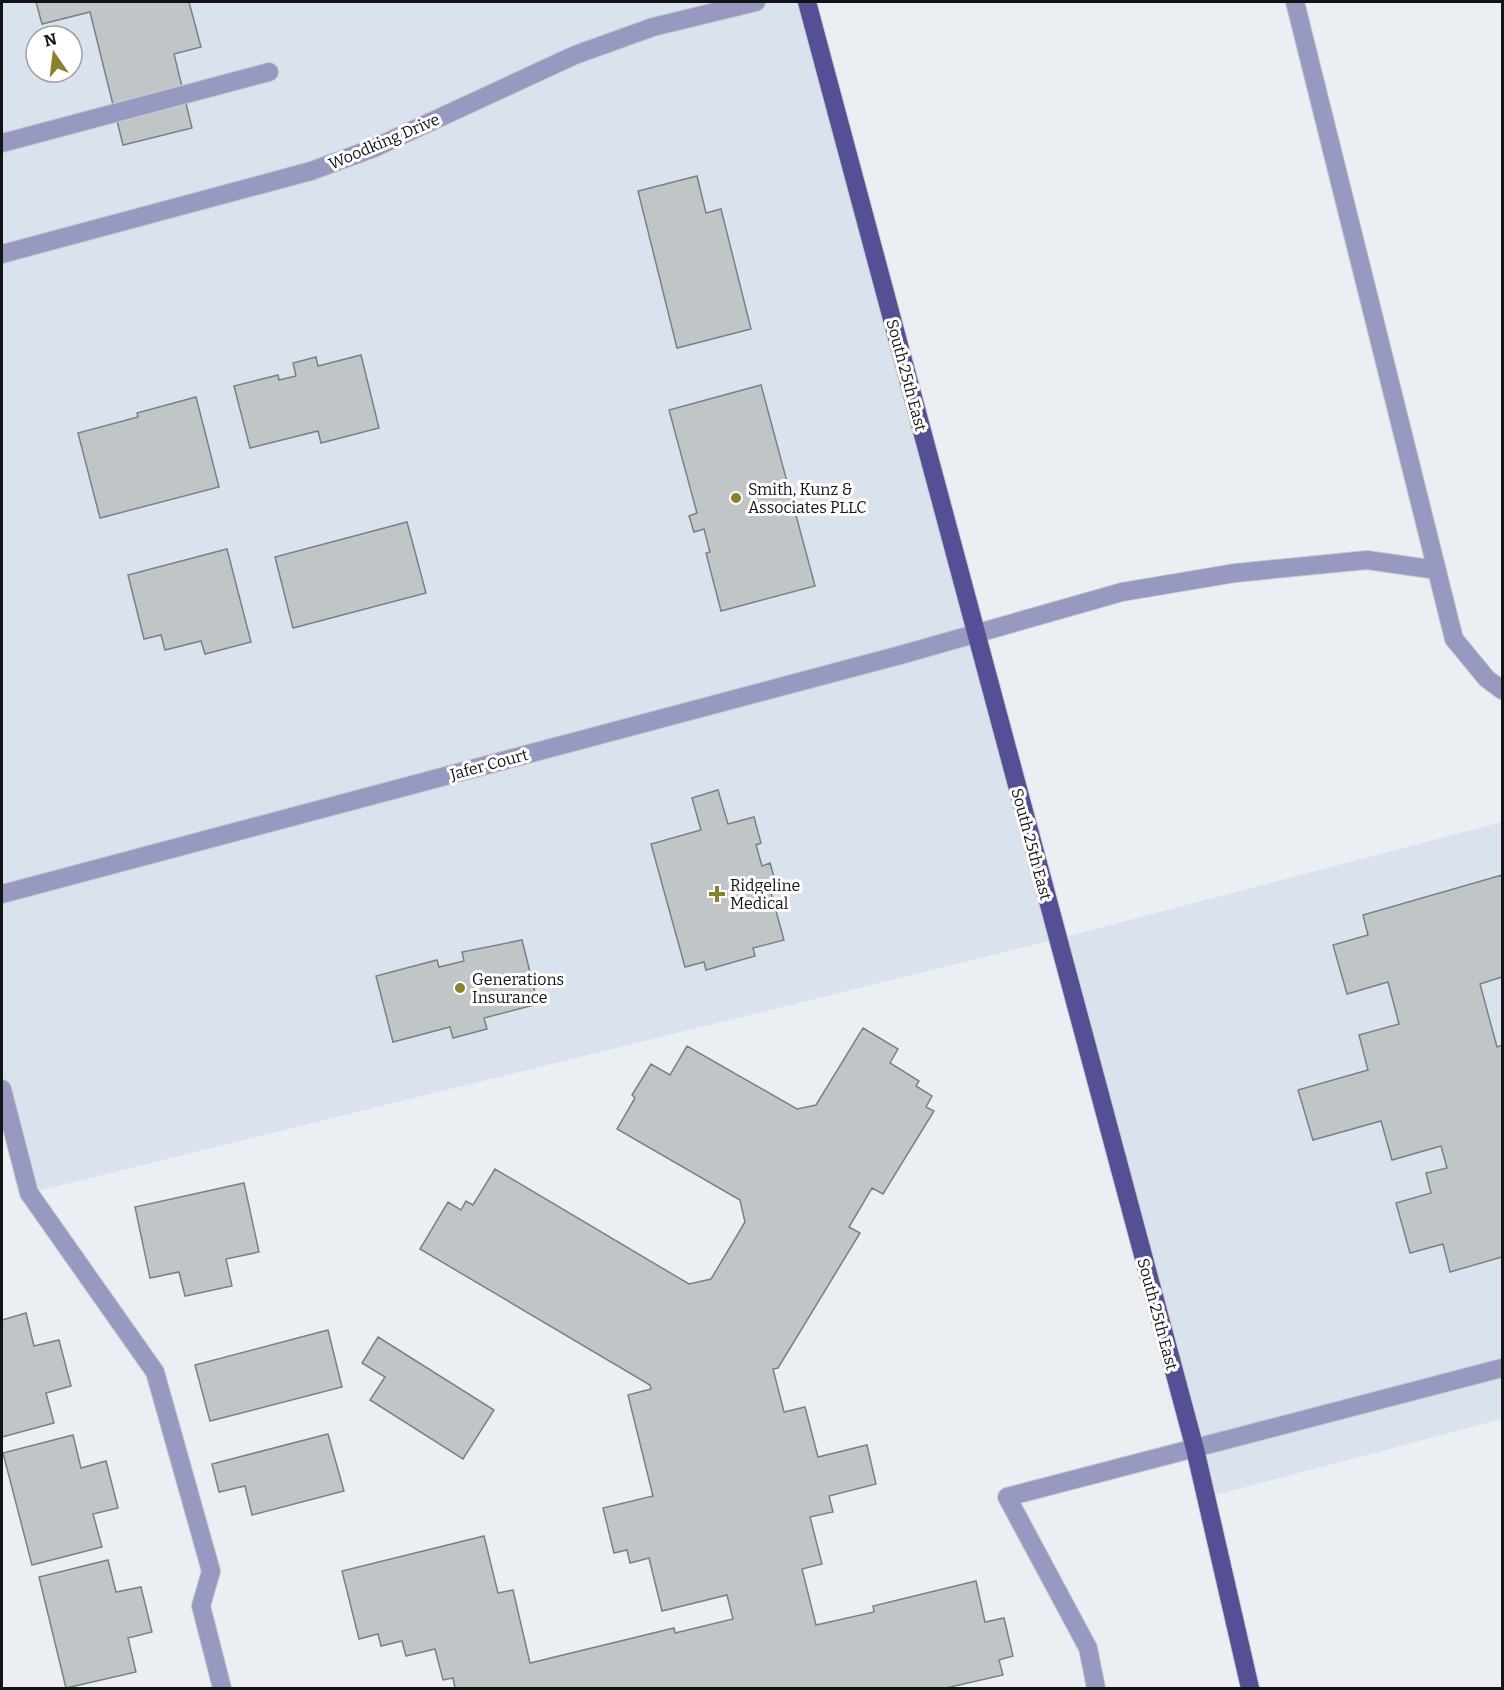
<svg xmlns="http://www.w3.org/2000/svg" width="1504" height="1690" viewBox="0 0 1504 1690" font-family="Bitter,serif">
  <rect width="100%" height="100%" fill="#ebeef3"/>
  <!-- built -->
  <path fill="#dae2ed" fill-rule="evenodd" d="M2,2H807L1057,939L1502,822V1419L1204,1498L1057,939L29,1193L2,1089ZM36,36H72V72H36Z"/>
  <!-- building -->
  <path fill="#c0c5c8" stroke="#7b8183" stroke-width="1.5" d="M36,2H189L201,47L174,54L192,128L123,145L90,12L42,24Z
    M697,176L706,213L721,209L751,329L677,348L638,191Z
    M361,355L379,428L321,443L318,431L250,448L234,386L278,375L279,380L296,376L293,363L316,357L318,366Z
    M761,385L815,586L721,611L706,553L710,552L704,529L694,532L689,516L697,513L669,410Z
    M196,397L219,487L100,518L78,433L138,417L137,413Z
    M407,522L426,593L293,628L275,557Z
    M227,549L251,642L205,654L201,641L165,650L161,635L144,639L128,575Z
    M718,790L728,824L754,817L761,843L756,845L762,866L770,863L778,891L771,893L784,940L753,948L755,956L706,970L704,962L685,967L651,844L701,830L692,798Z
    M1502,875V977L1480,984L1497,1047L1502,1045V1257L1450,1272L1443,1244L1410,1253L1396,1203L1431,1193L1426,1173L1447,1168L1441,1146L1392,1160L1381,1121L1313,1140L1298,1090L1368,1070L1359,1035L1399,1024L1388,982L1347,994L1333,945L1368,935L1363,915Z
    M522,940L538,1004L484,1018L487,1029L453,1038L450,1027L393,1042L376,976L437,960L439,967L464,961L462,952Z
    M863,1028L898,1049L890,1063L919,1081L916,1086L932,1096L926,1107L934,1111L883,1194L872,1188L849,1227L860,1233L778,1368L773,1369L784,1412L805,1407L818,1457L867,1445L876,1484L829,1496L833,1512L810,1517L822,1564L802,1569L816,1625L874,1612L873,1606L976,1581L985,1622L1004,1618L1013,1656L999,1660L1003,1675L946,1688H455L453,1678L443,1680L435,1649L406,1656L402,1641L381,1646L378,1634L359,1639L342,1571L484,1536L498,1593L513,1590L530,1663L674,1628L675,1633L733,1619L727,1595L662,1611L649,1558L630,1563L627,1550L614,1553L603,1508L653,1496L628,1395L651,1389L650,1385L420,1249L448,1202L461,1210L466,1201L473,1205L495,1169L689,1284L711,1279L745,1222L740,1200L617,1129L635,1098L632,1095L651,1064L670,1075L687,1046L797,1109L816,1105Z
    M244,1183L259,1252L226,1259L232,1286L185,1296L179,1272L150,1278L135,1207Z
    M26,1313L34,1346L59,1340L71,1386L46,1393L54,1423L2,1437V1320Z
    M328,1330L342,1387L210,1421L195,1365Z
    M378,1337L494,1410L463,1459L370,1400L385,1377L362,1363Z
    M328,1434L344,1491L252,1515L245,1486L219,1492L212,1464Z
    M73,1435L81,1468L106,1461L118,1508L93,1514L102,1547L32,1565L3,1453Z
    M108,1560L116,1592L141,1587L152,1632L128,1638L136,1672L66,1688L39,1577Z"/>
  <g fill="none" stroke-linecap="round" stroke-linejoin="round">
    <defs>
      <path id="minor" d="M1295,2L1454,639L1487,679L1502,690
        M2,143L269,72
        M2,254L311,171L374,148L575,55L653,27L756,2
        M2,894L904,654L1122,592L1235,573L1367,560L1437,570
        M2,1089L29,1193L155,1372L211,1571L201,1606L222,1688
        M1096,1688L1088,1648L1007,1497L1502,1368"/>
      <path id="major" d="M807,2L1195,1449L1250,1688"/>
    </defs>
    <!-- minor casing -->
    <use href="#minor" stroke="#c8cbcf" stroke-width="20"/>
    <!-- major casing -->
    <use href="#major" stroke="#c8cbcf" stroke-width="20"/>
    <!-- minor -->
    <use href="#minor" stroke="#9899c0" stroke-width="18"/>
    <!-- major -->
    <use href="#major" stroke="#555095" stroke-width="18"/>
  </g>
  <!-- markers -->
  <g fill="#89822a" stroke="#fff" stroke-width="2">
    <circle cx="736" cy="498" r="6"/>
    <path d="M714 885h6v6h6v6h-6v6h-6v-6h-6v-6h6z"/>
    <circle cx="460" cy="988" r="6"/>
  </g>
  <g text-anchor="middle" stroke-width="6" stroke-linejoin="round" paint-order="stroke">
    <!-- street labels -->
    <g font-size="16" fill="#121315" stroke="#fff">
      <text transform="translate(384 141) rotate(-23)" y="6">Woodking Drive</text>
      <text transform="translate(907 375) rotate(75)" y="6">South 25th East</text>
      <text transform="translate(489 764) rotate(-15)" y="6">Jafer Court</text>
      <text transform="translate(1032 844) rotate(75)" y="6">South 25th East</text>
      <text transform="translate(1158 1314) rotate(75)" y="6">South 25th East</text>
    </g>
    <!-- poi labels -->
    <g font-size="16" fill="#121315" stroke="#fff" text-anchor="start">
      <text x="748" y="495">Smith, Kunz &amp;<tspan x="748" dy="18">Associates PLLC</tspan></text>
      <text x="730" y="891">Ridgeline<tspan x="730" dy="18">Medical</tspan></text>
      <text x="472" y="985">Generations<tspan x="472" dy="18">Insurance</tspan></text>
    </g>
  </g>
  <!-- border -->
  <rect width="1504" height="1690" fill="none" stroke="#121315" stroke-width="6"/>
  <!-- north arrow -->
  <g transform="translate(54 54) rotate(346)"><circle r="28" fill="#ffffff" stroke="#a0a1a1" stroke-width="1.5"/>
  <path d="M0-4.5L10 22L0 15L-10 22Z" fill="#89822a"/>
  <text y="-9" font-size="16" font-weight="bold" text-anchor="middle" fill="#121315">N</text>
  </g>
</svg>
